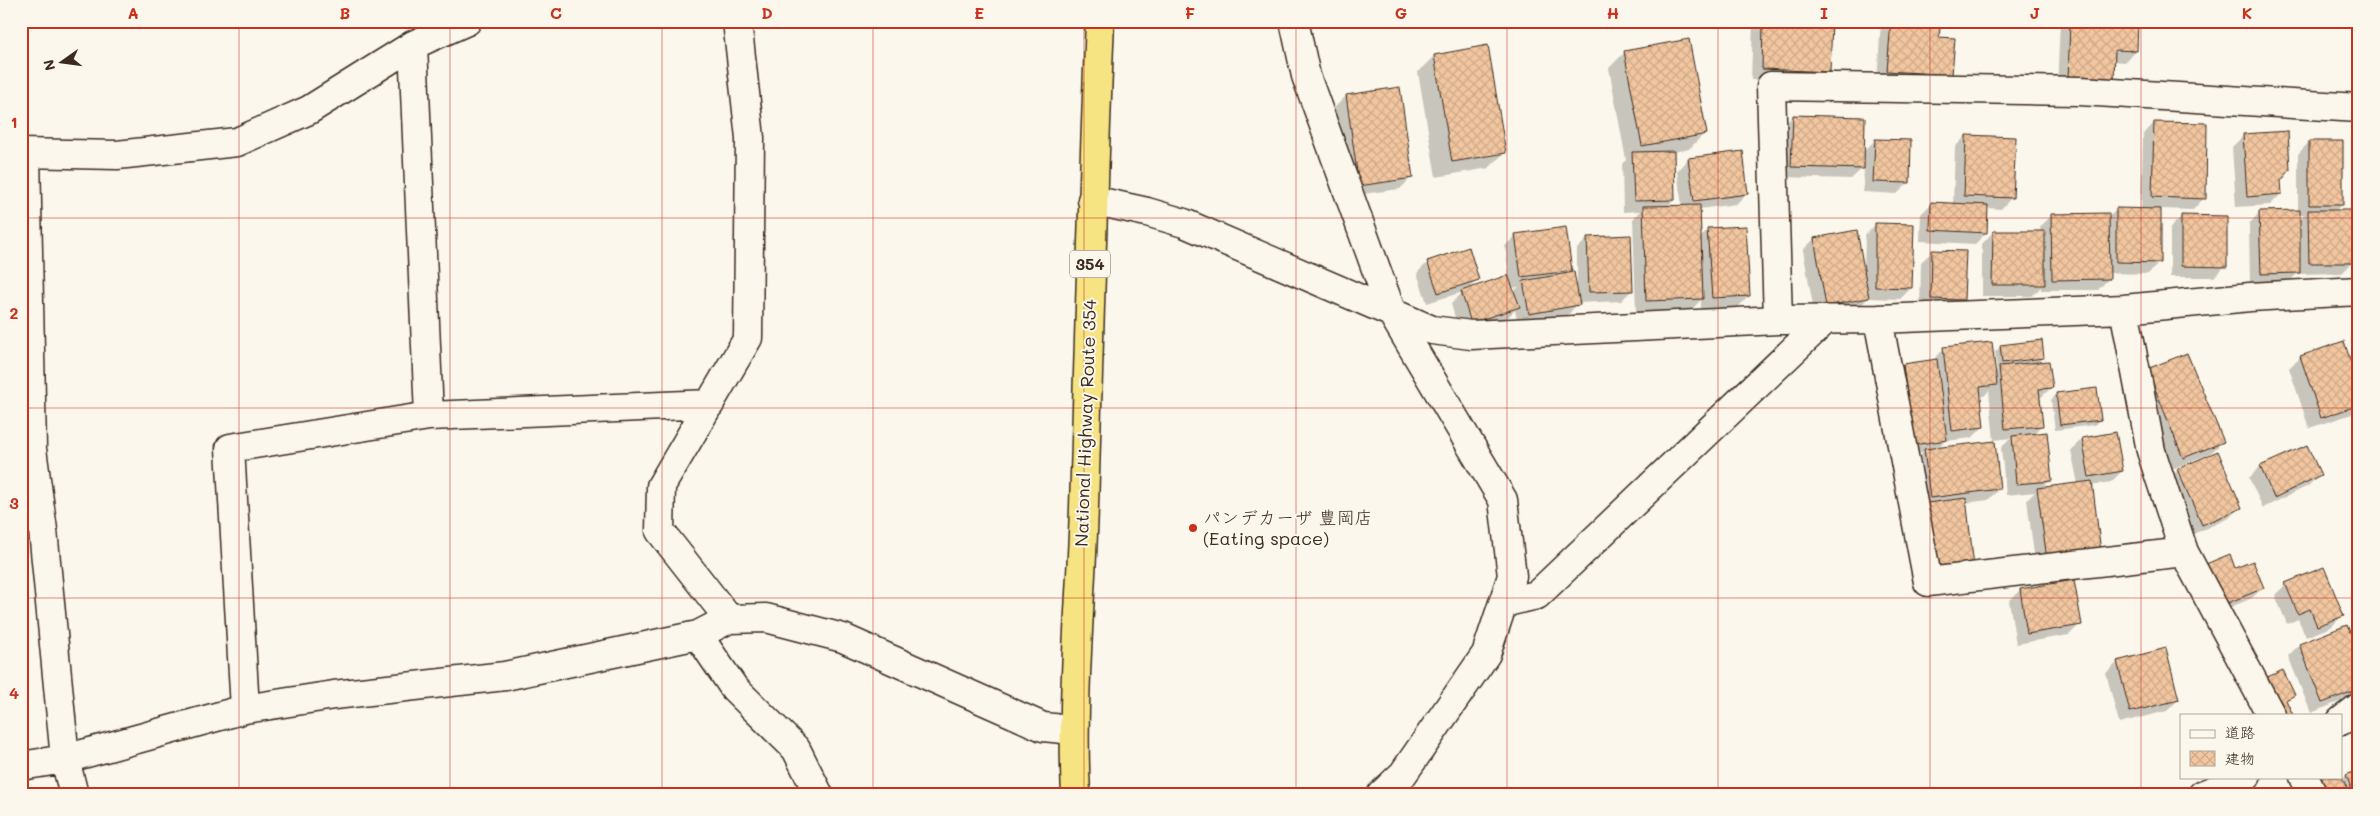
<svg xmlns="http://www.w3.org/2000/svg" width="2380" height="816" viewBox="0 0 2380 816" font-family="Mali,'Klee One',sans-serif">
  <defs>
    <pattern id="building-cross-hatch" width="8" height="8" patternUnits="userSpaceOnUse" patternTransform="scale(1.25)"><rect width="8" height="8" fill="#f1c6a0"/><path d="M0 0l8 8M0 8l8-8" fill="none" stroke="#d0aa89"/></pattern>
  </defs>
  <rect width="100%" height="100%" fill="#fbf7ec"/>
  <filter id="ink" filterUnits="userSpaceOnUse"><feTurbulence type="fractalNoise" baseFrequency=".02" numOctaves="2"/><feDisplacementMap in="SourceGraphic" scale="10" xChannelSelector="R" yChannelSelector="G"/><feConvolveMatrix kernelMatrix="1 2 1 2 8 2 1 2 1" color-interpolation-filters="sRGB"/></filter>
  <g filter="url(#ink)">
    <!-- shadow -->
    <path fill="#0003" fill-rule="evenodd" d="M1753,21H1831L1829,71L1817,82L1751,80Z
      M1881,21H1939L1938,38L1951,75L1940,86L1877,81Z
      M2060,21H2137L2136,51L2125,62L2113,61L2057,90Z
      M1625,52L1705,133L1689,149L1673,152L1674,200L1667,207L1682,206L1677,171L1688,159L1747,193L1736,204L1699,209L1700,238L1708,229L1749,296L1738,307L1701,309V300L1691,310L1636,312L1633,219L1640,211L1623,212L1622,164L1626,160L1609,68Z
      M1434,56L1505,152L1489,168L1436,177L1418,72Z
      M1346,96L1411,178L1400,189L1348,196L1335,107Z
      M1793,116L1863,152L1875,140L1908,183L1897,194L1863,192L1864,167L1851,179L1780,177L1782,127Z
      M2154,123L2204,198L2193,210L2160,209L2159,263L2148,274L2109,273V278L2098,290H2041V287L2032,296H1982V244L1993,232L2041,233L2040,227L2052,215L2108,218L2117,209L2141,210L2143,135Z
      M2357,127L2359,165H2352V132Z
      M1966,136L2012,197L2001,209L1987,208L1986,233L1975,244L1920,241L1921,214L1932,203L1953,204L1955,147Z
      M2243,136L2280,181L2281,194L2270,205L2236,207L2232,147Z
      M2309,142L2341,205L2335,211L2353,262L2342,273L2297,274L2288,283L2250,284L2249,224L2260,212H2298V154ZM2299,215H2305L2299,221Z
      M2181,217L2225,266L2214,277H2170V228Z
      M1876,224L1911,288L1900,299L1868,298L1857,309L1815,317L1803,250L1814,239L1864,272L1865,235Z
      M1516,235L1570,270L1565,275L1577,294V249L1588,238L1632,290L1621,301L1578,303L1567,316L1518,324L1515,310L1507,318L1460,334L1451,304L1463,292L1427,303L1417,273L1428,262L1478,279L1466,291L1509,276L1505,246ZM1519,287L1513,292L1511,288Z
      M1933,251L1963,300L1952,311L1920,310L1921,262Z
      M2041,342L2043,357L2036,364L2051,388L2039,399L2042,425L2032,435L2051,480L2042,488L2078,484L2071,450L2082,439L2122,471L2111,482L2091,485L2100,552L2036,570L2027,500L2035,492L2006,495L2001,448L2011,438L1994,440L1989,391L1984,396H1980L1983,427L1972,438L1945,441L1937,449L1999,489L1988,500L1965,503L1925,582L1914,461L1923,453L1902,455L1892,376L1903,365L1933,360L1944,349L1994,372L1997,370L1995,352L2000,347Z
      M2343,343L2359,391V407L2352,414L2309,428L2289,368L2300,357Z
      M2148,370L2222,442L2211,453L2172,469L2137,381Z
      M2057,394L2100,420L2094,425L2055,430L2051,400Z
      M2306,447L2319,475L2308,486L2263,508L2249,478L2260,467Z
      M2178,470L2240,507L2229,518L2191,535L2167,481Z
      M2234,570L2263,587L2252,598L2212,615Z
      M2286,584L2342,616L2331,627L2306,637L2298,619L2287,624L2275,595Z
      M2020,590L2080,624L2069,635L2016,644L2009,601Z
      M2347,626L2359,656V694L2311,713L2288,656L2299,645Z
      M2118,662L2178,700L2167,711L2119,723L2106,673Z
      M2359,771V795H2315L2346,776Z"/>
    <!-- building -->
    <path fill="url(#building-cross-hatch)" stroke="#3b2a1e" d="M1763,21H1832L1830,72L1762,69Z
      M1891,21H1941L1939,37L1955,38L1952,75L1887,71Z
      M2070,21H2138L2137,51L2115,50L2114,82L2068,80Z
      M1689,39L1707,134L1642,146L1624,51Z
      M1488,45L1506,153L1452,162L1434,55Z
      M1400,87L1413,178L1359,186L1346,95Z
      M1793,115L1865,117L1864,169L1791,167Z
      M2154,122L2207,123L2206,199L2152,197Z
      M2357,126H2359V160H2356Z
      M2288,131L2290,170L2281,181L2282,194L2247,197L2243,134Z
      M1966,135L2016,137L2013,198L1964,196Z
      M1875,139L1911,140L1910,183L1873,182Z
      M2309,141H2343V205H2309Z
      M1674,151L1675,200L1634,201L1632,152Z
      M1743,151L1748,194L1694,201L1688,158Z
      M1931,202L1988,205L1987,233L1930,230Z
      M1700,205L1703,299L1646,301L1643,206Z
      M2116,208L2161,209V263L2116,262Z
      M2300,210V273L2261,274L2259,211Z
      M2308,210H2353L2354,263H2309Z
      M2109,213L2110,279L2052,280L2051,214Z
      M2181,215L2227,216V267L2181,266Z
      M1875,223L1914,224L1912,288L1875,287Z
      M1746,226L1750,296L1712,298L1707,228Z
      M1566,227L1572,271L1521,277L1515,234Z
      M1857,230L1869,298L1826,306L1814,238Z
      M1993,231H2045V285H1992Z
      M1631,235L1633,291L1589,292L1587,237Z
      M1469,247L1479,280L1438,293L1427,261Z
      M1932,250L1966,251L1964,300L1931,299Z
      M1574,272L1580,305L1529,314L1523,281Z
      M1508,275L1520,307L1471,323L1461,291Z
      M2042,340L2044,358L2002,363L2000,345Z
      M2344,341L2359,387V405L2321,418L2300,356Z
      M1992,342L1997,385L1980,387L1984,427L1952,431L1943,347Z
      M2187,353L2224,442L2183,458L2147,369Z
      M1937,359L1947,440L1913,445L1903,364Z
      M2049,361L2053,388L2039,389L2043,426L2005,429L1999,366Z
      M2097,388L2101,420L2060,425L2056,393Z
      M2047,432L2052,481L2016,484L2012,436Z
      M2116,432L2123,471L2089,477L2082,438Z
      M1995,441L2000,489L1930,498L1924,449Z
      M2307,445L2321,475L2274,498L2260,466Z
      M2218,451L2242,508L2202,525L2177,469Z
      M2092,481L2101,552L2047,559L2037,488Z
      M1966,498L1974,567L1935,572L1927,503Z
      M2230,554L2235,568L2253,561L2264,588L2223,605L2206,564Z
      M2324,567L2344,616L2317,626L2310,609L2298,614L2285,583Z
      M2074,580L2082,625L2027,634L2020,589Z
      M2347,625L2359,653V689L2322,703L2299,644Z
      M2166,648L2179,700L2130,712L2117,661Z
      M2283,670L2295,695L2286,700L2293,715H2280L2263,679Z
      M2359,770V795H2354L2346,775Z
      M2341,775L2350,795H2322L2319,777H2341Z"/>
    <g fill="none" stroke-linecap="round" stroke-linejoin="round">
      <defs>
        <path id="street" d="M1294,21L1306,76L1392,313L1503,500L1512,576L1486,654L1403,774L1381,795
          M413,45L429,416
          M21,153L117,155L237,142L309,110L413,45L467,21
          M26,154L32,449L43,530L65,759L74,795
          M1092,200L1147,212L1184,223L1432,330L1471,335L1778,320L1878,319L2124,309L2250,297L2359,291
          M2124,309L2151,451L2184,552L2271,715
          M1878,319L1928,582L2184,552
          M1778,320L1771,86L2080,91L2359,108
          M1503,603L1537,595L1824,321
          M729,619L660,531L661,486L748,338L750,138L737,21
          M698,635L734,688L796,749L819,795
          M245,709L230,448L429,416L710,404
          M2341,721L2359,707
          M21,766L65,759L245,709L334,695L505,676L698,635L729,619L766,618L843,638L1043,727L1074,730
          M2304,777L2313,795
          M2202,795L2246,777"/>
        <path id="highway" d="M1076,795C1071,699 1081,603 1084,507C1089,345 1093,183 1100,21"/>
      </defs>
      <!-- street casing -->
      <use href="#street" stroke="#3b2a1e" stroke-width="31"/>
      <!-- highway casing -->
      <use href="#highway" stroke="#3b2a1e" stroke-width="31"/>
      <!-- street -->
      <use href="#street" stroke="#fbf7ec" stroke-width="28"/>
      <!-- highway -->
      <use href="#highway" stroke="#f6e381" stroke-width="28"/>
    </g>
  </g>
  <!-- grid -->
  <path fill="none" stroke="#c8321e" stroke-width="1" stroke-opacity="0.55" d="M239,21V795M450,21V795M662,21V795M873,21V795M1084,21V795M1296,21V795M1507,21V795M1718,21V795M1930,21V795M2141,21V795M21,218H2359M21,408H2359M21,598H2359"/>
  <!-- markers -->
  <circle fill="#c8321e" stroke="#fbf7ec" stroke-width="2" cx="1193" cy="528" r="5"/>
  <g text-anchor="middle" stroke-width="4" stroke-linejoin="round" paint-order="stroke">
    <!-- shield labels -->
    <rect fill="#fbf7ec" stroke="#75685c" stroke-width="1" x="1070" y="250.5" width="40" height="27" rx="4"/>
    <g font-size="16" font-weight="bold" fill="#3b2a1e">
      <text x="1090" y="270">354</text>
    </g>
    <!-- street labels -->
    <g font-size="18" fill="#3b2a1e" stroke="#fbf7ec">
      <text transform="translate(1086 423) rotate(-88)" y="6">National Highway Route 354</text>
    </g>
    <!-- poi labels -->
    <g font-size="18" fill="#3b2a1e" stroke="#fbf7ec" text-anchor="start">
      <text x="1203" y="524">パンデカーザ 豊岡店<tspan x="1203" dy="21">(Eating space)</tspan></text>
    </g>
  </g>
  <!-- margin -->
  <rect width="2380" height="816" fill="none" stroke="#fbf7ec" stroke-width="55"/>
  <!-- legend -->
  <rect x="2180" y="714" width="162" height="65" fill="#fbf7ec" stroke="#aea59a"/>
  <rect x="2190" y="730" width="25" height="8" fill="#fbf7ec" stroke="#aea59a"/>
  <text x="2225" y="738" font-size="15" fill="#3b2a1e">道路</text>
  <rect x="2190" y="751" width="25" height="15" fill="url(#building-cross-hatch)" stroke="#aea59a"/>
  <text x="2225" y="764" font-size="15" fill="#3b2a1e">建物</text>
  <!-- north arrow -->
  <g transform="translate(62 62) rotate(256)" stroke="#fbf7ec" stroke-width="4" paint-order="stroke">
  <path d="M0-4L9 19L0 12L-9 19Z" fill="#3b2a1e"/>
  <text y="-8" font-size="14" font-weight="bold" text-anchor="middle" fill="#3b2a1e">N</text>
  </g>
  <rect x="28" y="28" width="2324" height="760" fill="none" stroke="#c8321e" stroke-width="2"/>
  <g font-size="16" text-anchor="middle" font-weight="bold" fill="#c8321e">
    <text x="133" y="19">A</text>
    <text x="345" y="19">B</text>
    <text x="556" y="19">C</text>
    <text x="767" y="19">D</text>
    <text x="979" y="19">E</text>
    <text x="1190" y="19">F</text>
    <text x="1401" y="19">G</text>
    <text x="1613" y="19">H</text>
    <text x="1824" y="19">I</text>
    <text x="2035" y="19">J</text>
    <text x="2247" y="19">K</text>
    <text x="14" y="128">1</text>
    <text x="14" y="319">2</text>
    <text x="14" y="509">3</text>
    <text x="14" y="699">4</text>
  </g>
</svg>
